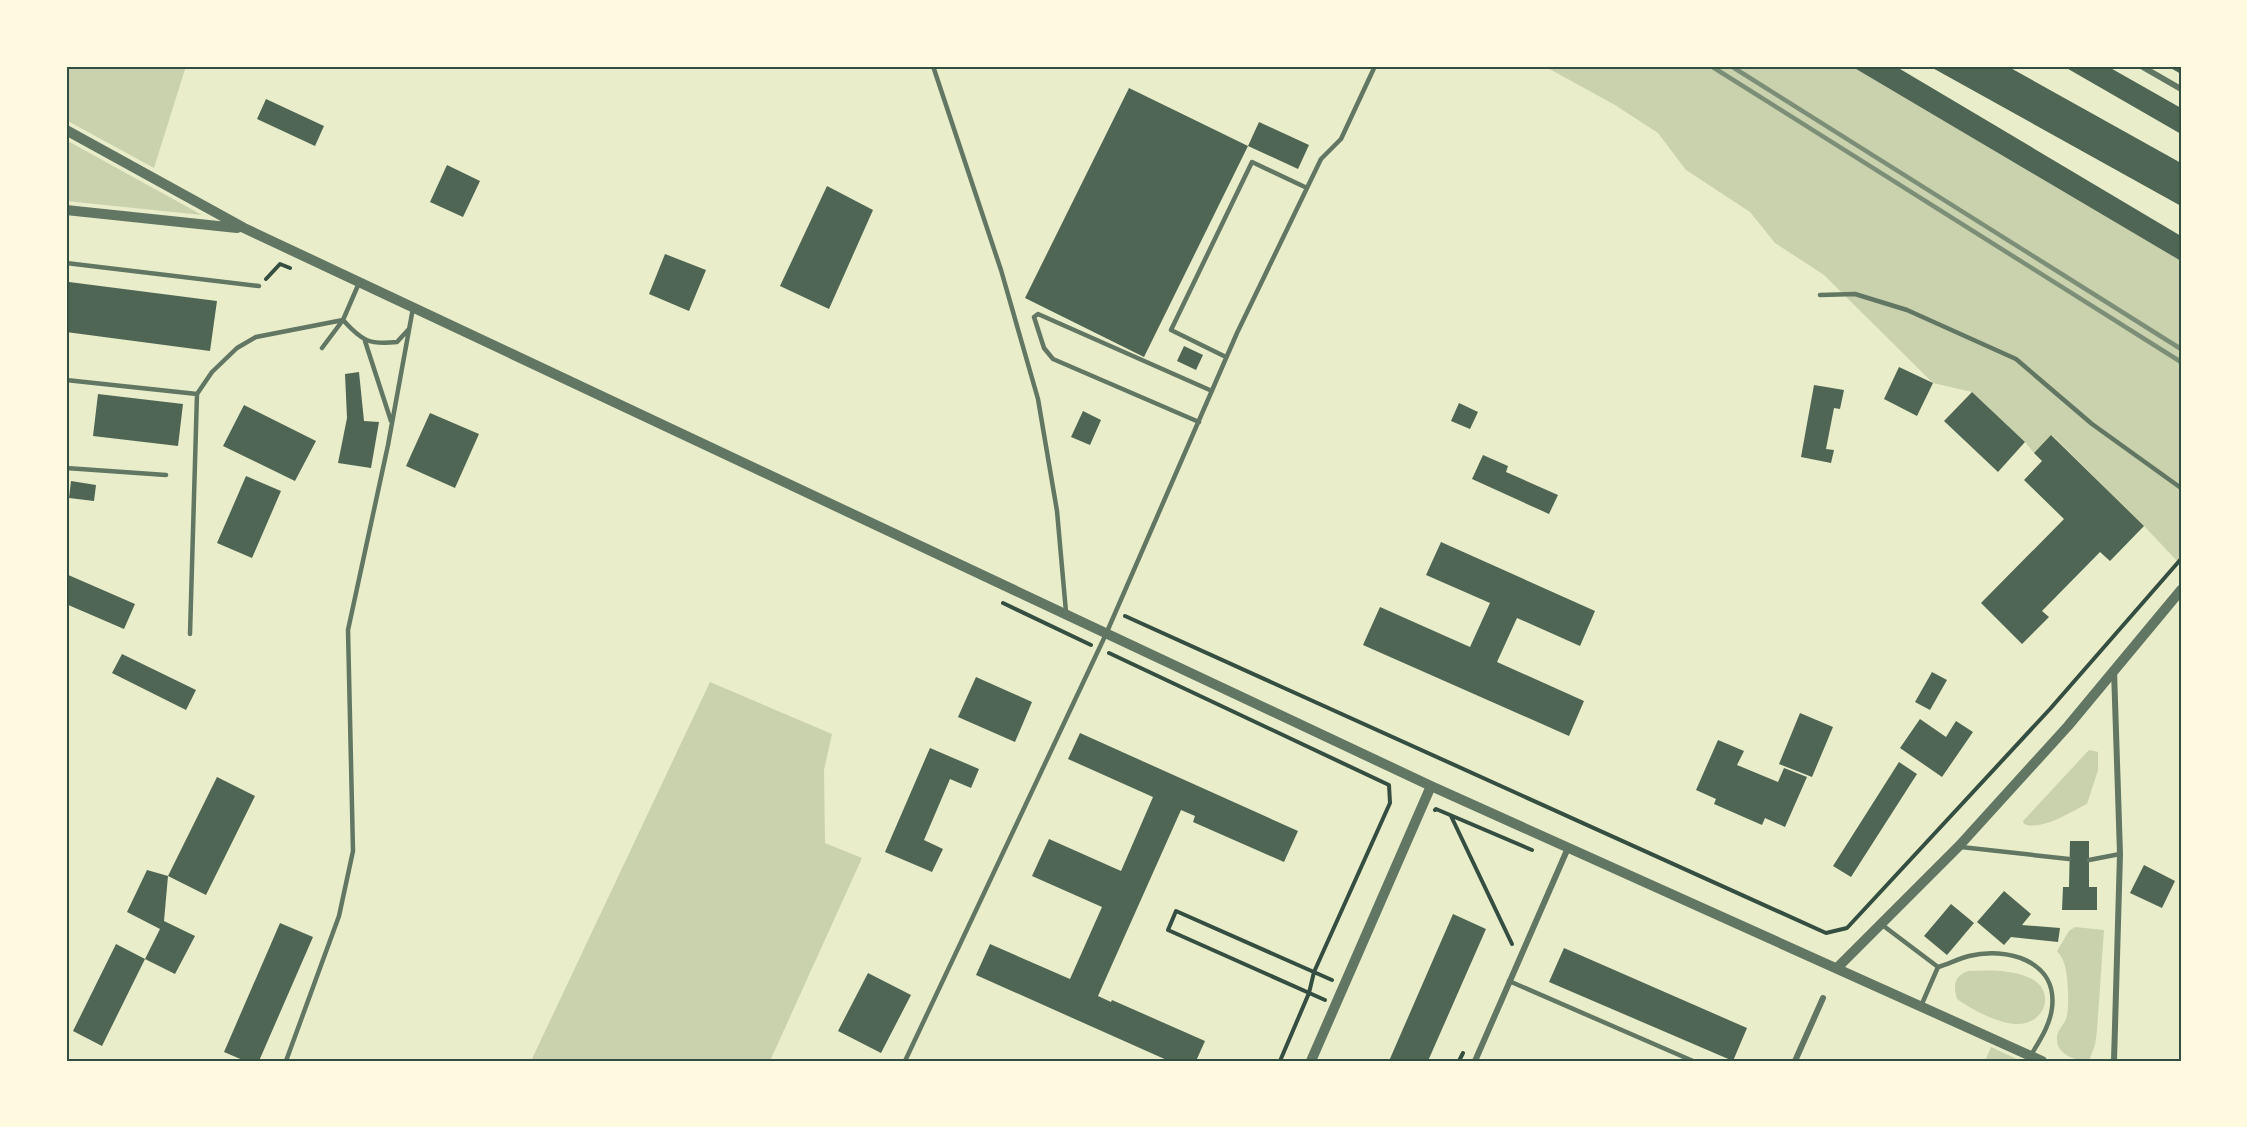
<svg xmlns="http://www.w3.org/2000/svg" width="2247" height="1127" viewBox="0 0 2247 1127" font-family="'Fira Sans',sans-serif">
  <rect width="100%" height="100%" fill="#e9edc9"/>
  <!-- green -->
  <path fill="#cad2ad" d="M66,66H186L154,168L66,120Z
    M1544,66H1851L2181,261V559L2178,562L2144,526L2052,435L2034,453L2025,442L1972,392L1933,383L1824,275L1775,243L1750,212L1686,170L1658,133L1615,105Z
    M66,140L202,215L66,201Z
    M710,682L832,734L824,770L825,843L862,858L770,1061H531Z
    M2089,750L2098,752V770L2087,804C2070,812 2043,831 2024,824L2023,821Z
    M2075,927L2104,930L2097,1031L2095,1045L2089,1061C2077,1061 2057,1055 2057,1040C2056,1031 2063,1026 2066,1019C2070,1009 2068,972 2064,963C2063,958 2059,954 2057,951L2069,931Z
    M1968,971C1988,970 2013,969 2032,979C2056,992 2045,1025 2016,1024C1997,1023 1972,1010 1957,999C1953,985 1954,976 1968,971Z
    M1991,1047L2021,1061H1985Z"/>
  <!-- building -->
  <path fill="#4f6655" d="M1851,66H1895L2181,236V261Z
    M1929,66H2007L2181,163V206Z
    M2063,66H2107L2181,108V134Z
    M2167,66H2181V74Z
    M1129,88L1248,146L1144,357L1025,298Z
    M266,99L324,126L315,146L257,119Z
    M1259,122L1309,145L1298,169L1248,146Z
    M447,165L480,181L463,217L430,202Z
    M827,186L873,210L829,309L780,286Z
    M665,254L706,270L689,311L649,294Z
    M69,282L217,301L210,351L66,332V302Z
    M1184,346L1203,355L1196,370L1177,361Z
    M1899,367L1933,383L1917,416L1884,399Z
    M359,372L364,421L379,422L371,468L338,463L347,418L345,374Z
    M1814,385L1844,390L1840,409L1834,408L1826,449L1834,450L1831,463L1801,457Z
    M1972,392L2025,442L1998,472L1944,421Z
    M98,394L183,404L178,446L93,436Z
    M1459,403L1478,412L1470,429L1451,421Z
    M244,405L316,441L295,481L223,446Z
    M1083,411L1101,420L1090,445L1071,437Z
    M430,413L479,434L455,488L406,466Z
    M2051,435L2144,526L2110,561L2100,552L2042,611L2049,617L2022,644L1981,603L2064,519L2024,480L2042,461L2034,453Z
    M1483,455L1508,466L1506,472L1558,495L1549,514L1472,479Z
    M246,476L281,491L252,558L217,543Z
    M71,481L96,485L94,501L69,498Z
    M1441,542L1595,611L1580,646L1517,618L1497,662L1584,701L1569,736L1363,645L1380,607L1470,647L1490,603L1426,575Z
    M66,574L135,604L124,629L66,604Z
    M122,654L196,690L186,710L112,673Z
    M1932,672L1947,680L1930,710L1915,702Z
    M976,677L1032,702L1015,742L958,717Z
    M1800,713L1833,727L1812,777L1779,764Z
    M1920,719L1946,737L1956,721L1973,732L1942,777L1900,748Z
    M1080,733L1298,831L1284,862L1193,822L1195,816L1181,810L1098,996L1111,1002L1112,1000L1205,1041L1196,1061H1169L976,975L990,944L1070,979L1102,907L1032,876L1049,839L1121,871L1153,797L1068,759Z
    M1718,740L1744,751L1737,765L1778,782L1784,768L1807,777L1785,827L1765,818L1762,825L1714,804L1716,799L1696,790Z
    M930,748L979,769L971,788L950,779L924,840L943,849L932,872L885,852Z
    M1899,762L1917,774L1851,877L1833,866Z
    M217,777L255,796L206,895L168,876Z
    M2070,841H2089V887H2097V910H2062L2063,887H2069Z
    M2144,865L2175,881L2162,908L2130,893Z
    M147,870L168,876L164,921L195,936L175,974L145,959L160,929L127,912Z
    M2004,891L2031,914L2022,925L2060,928L2058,942L2011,937L2004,945L1977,922Z
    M1951,904L1974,923L1947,955L1924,936Z
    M1453,914L1486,929L1428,1061H1389Z
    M280,923L313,937L259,1061H245L224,1052Z
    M116,944L145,959L102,1046L73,1031Z
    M1564,948L1747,1028L1733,1061L1549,982Z
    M868,973L911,995L881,1053L838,1031Z"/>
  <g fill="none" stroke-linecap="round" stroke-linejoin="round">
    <!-- path -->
    <path stroke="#344e41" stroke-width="4" d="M266,279L280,264L290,268
      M1003,603L1091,645
      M1125,616L1826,933L1847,928L2050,709L2181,559
      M1109,653L1389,785L1390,803L1314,972L1309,993L1280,1061
      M1435,810L1436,809L1532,850
      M1451,816L1512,944
      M1325,1000L1168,930L1176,911L1332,980
      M1459,1061L1463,1053"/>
    <!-- service -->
    <path stroke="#617663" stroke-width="4.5" d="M933,66L1001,270L1038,399L1057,511L1066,612
      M66,263L259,286
      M1820,295L1855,294L1907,310L2016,359L2092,424L2181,488
      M343,320C362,341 369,345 397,342L408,330
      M365,341L391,421
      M322,348L343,320L359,283
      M1226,357L1171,330L1252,162L1307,188
      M66,380L197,394
      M1199,422L1053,359L1044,348L1034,317L1038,314L1212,391
      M66,468L166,475
      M190,634L197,394L212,372L237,348L256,337L343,320
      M1961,847L2069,859
      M2089,860L2120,854
      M1881,924L1938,967C1948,964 1958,959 1969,956C2006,947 2058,960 2052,1008C2050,1025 2040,1040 2031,1055
      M1509,981L1693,1061
      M1921,1006L1938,967
      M286,1061L339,916L353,851L348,630L388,445L413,308
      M905,1061L1106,634L1237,333L1321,159L1341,139L1375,66"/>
    <!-- minor -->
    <path stroke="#617663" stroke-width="6" d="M2141,66L2181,89
      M1475,1061L1568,848
      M1795,1061L1823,998
      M2114,1061L2120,854L2114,670"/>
    <!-- tertiary -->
    <path stroke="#617663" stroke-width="10" d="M66,130L244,228L1431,786L2042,1061
      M66,210L237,228
      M1837,968L1959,846L2068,726L2181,590
      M1311,1061L1431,786"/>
    <!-- rail -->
    <path stroke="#7c8e77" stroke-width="4.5" d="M1711,66L2181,362
      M1731,66L2181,349"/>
  </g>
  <!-- border -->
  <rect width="2247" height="1127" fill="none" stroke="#fefae0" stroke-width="135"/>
  <rect x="68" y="68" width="2112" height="992" fill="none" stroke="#344e41" stroke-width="2"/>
</svg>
